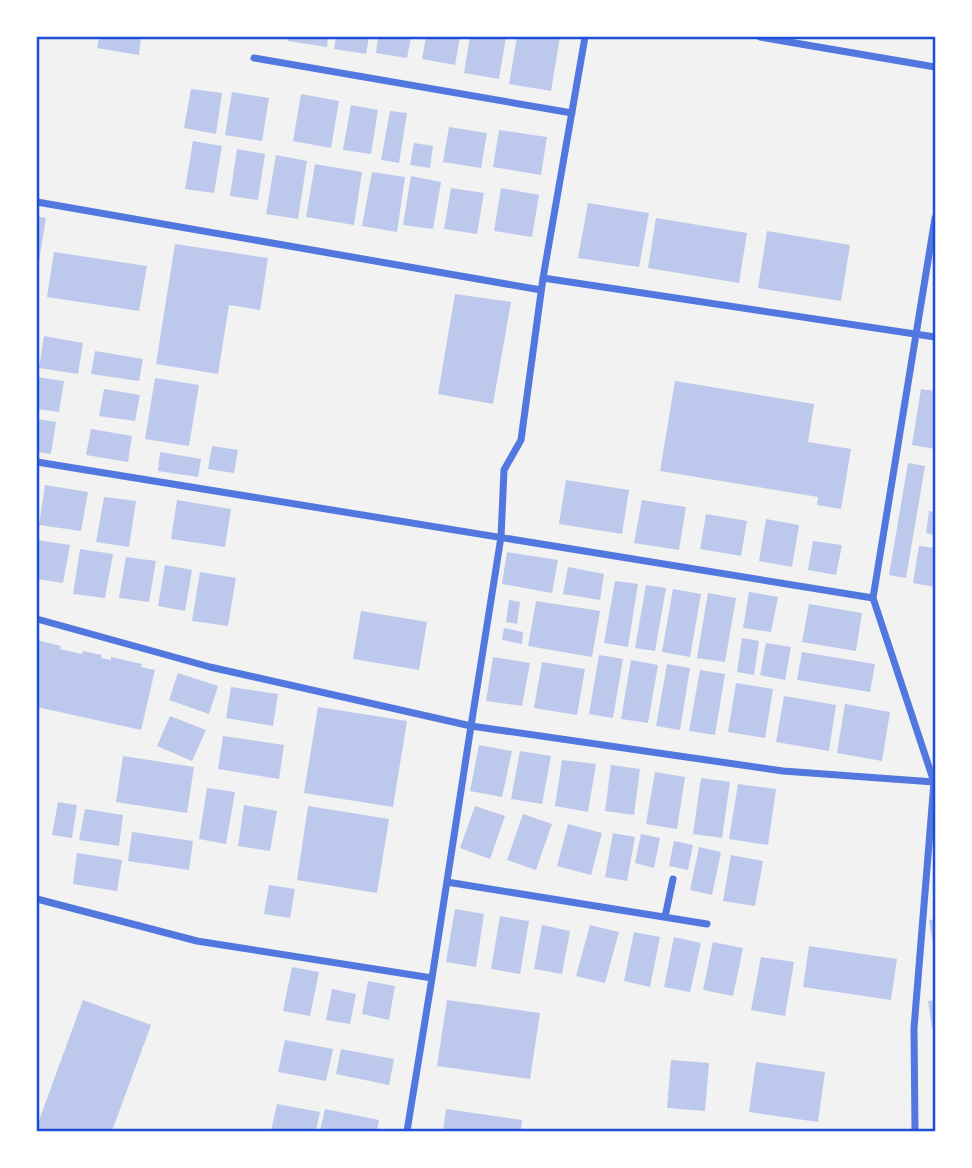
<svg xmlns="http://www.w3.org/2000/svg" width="972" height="1168" viewBox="0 0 972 1168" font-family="Montserrat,sans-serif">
  <rect width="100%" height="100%" fill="#f2f2f2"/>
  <!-- building -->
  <path fill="#bdc9ec" d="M99,37H141L139,55L97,48Z
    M288,37H328L327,47L288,41Z
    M336,37H369L366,54L334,49Z
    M378,37H411L407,58L376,53Z
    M426,37H460L455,65L422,59Z
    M470,37H506L499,79L464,73Z
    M517,37H560L551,91L509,84Z
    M191,89L222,93L216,134L184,128Z
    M232,92L269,98L262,141L225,135Z
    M301,94L339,101L331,148L293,141Z
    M351,105L378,110L371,154L343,150Z
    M390,111L407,113L399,163L381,160Z
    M449,127L487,133L481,168L443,162Z
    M499,130L547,137L541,175L493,167Z
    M193,141L222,146L214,193L185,189Z
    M414,143L433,146L430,168L410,165Z
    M237,149L265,154L258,200L230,196Z
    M276,155L307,161L298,219L266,214Z
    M315,164L362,172L354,225L306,217Z
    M372,172L405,177L397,232L362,226Z
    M411,176L441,182L433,229L403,225Z
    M451,188L484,193L477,234L444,229Z
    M501,188L539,195L532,237L494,231Z
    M588,203L649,213L639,267L578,258Z
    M37,216L46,218L38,268H37Z
    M656,218L747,233L739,283L648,268Z
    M767,231L850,245L841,301L758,288Z
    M175,244L268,258L260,310L229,305L218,374L156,364Z
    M54,252L147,266L139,311L47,297Z
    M455,294L511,302L493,404L438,394Z
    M44,336L83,343L78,374L39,368Z
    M95,351L143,359L139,381L91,374Z
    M37,377L64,381L59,412L37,409Z
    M155,378L199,385L189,446L145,439Z
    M675,381L814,404L808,442L851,449L841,509L817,505L818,497L660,471Z
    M104,389L140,395L135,421L99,416Z
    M921,389L935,391V449L912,445Z
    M37,419L56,422L51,454L37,452Z
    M91,429L132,436L128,462L86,455Z
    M212,446L238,450L234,473L208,469Z
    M160,452L201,459L198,477L158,471Z
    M908,463L925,466L906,578L889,575Z
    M566,480L629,490L622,534L559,524Z
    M45,485L88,492L81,531L39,525Z
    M104,497L136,501L129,547L96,542Z
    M177,500L231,509L225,547L171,539Z
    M642,500L686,507L679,550L634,543Z
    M929,511L935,512V535L926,533Z
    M706,514L747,521L741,556L700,549Z
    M766,519L799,525L792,567L759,561Z
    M37,540L70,545L63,583L37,579Z
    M813,541L842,545L836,575L808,570Z
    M919,546L935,548V587L913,583Z
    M80,549L113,554L105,598L73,594Z
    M507,552L558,560L552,593L502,584Z
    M126,557L156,561L149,602L119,598Z
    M165,565L192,570L185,611L158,606Z
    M568,567L604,574L600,600L563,594Z
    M200,572L236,578L228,626L192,621Z
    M615,581L638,584L628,647L604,643Z
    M646,585L666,588L655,651L635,648Z
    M673,589L701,594L690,657L662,652Z
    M749,592L778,597L771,632L743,628Z
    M708,593L736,598L725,662L697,658Z
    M509,600L520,602L517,624L506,622Z
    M536,601L600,611L592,657L528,646Z
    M809,604L862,613L856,651L802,642Z
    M361,611L427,622L419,670L353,659Z
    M504,628L523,632L522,644L502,640Z
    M742,638L759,641L754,675L737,672Z
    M37,640L61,646L60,649L82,654L83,651L102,655L101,658L111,660V657L142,664L141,667L155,670L141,730L37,707Z
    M766,643L791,647L785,680L760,675Z
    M802,652L875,664L870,692L797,680Z
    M599,655L623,659L613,718L589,714Z
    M493,657L530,663L522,706L486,701Z
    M631,660L658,665L648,723L621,719Z
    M542,662L585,669L577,715L534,708Z
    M667,664L690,668L680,730L656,726Z
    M700,670L725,674L715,735L689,731Z
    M178,673L218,686L209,714L169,700Z
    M736,683L773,689L765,738L728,732Z
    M231,687L278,694L273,726L226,718Z
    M784,696L836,705L829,751L776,742Z
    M845,704L890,712L882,761L837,753Z
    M318,707L407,721L393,807L304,793Z
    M170,716L206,730L192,761L157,746Z
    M223,736L284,745L279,779L218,769Z
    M479,745L512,751L502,797L470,791Z
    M520,751L551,756L542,804L511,799Z
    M123,756L194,767L187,813L116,802Z
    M562,760L596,764L588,812L555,806Z
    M611,765L640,769L634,815L605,811Z
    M655,772L685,777L677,829L646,824Z
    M701,778L730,782L722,838L693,834Z
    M738,784L776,789L768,845L729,839Z
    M207,788L235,792L226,844L199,839Z
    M58,802L77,805L72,838L52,835Z
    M244,805L277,811L270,851L238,846Z
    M308,806L389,819L377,893L297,880Z
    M475,806L505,816L490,859L460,848Z
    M85,809L123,815L119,846L79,840Z
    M523,814L552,824L536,870L507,860Z
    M568,824L602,833L591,875L557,866Z
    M132,832L193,841L189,870L128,861Z
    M613,833L635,837L627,881L605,877Z
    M641,834L660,838L654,868L635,863Z
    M674,841L693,845L688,870L669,866Z
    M699,847L721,852L712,895L690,890Z
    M77,853L122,860L117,891L73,884Z
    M731,855L763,861L755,906L723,901Z
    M269,885L295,889L290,918L264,914Z
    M455,909L484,914L476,967L446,962Z
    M500,916L529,921L520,974L491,969Z
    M935,919V950H934L929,920Z
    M542,925L570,931L562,974L534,969Z
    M590,925L619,932L605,983L576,976Z
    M634,932L660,937L650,987L624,981Z
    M674,937L701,943L690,992L664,987Z
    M713,942L743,948L733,996L703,990Z
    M809,946L897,959L891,1000L803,987Z
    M761,957L794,962L785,1016L751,1010Z
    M292,967L319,972L310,1016L283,1011Z
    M368,981L395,986L389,1020L362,1014Z
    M332,989L356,994L350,1024L326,1020Z
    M83,1000L151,1025L112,1131H37V1126Z
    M447,1000L540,1013L530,1079L437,1066Z
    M935,1000V1028L932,1029L928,1001Z
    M285,1040L333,1049L326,1081L278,1072Z
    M341,1049L394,1059L389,1085L336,1074Z
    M671,1060L709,1063L705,1111L667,1108Z
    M756,1062L825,1072L818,1122L749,1112Z
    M277,1104L320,1112L316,1131H271Z
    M325,1109L379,1120L377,1131H320Z
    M446,1109L522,1120L521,1131H443Z"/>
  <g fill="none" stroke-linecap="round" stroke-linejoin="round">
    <!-- minor -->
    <path stroke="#5277de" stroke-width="7" d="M760,37L935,67
      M254,58L572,113
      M37,202L541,290
      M543,278L585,37
      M37,462L873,598
      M37,619L210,667L471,726L501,537L504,470L521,440L543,278L935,337
      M934,782L873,598L935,218
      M447,882L707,924
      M37,899L197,941L432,978
      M665,917L673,879
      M407,1131L432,978L471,726L783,771L934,782L914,1028L915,1131"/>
  </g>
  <!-- border -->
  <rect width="972" height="1168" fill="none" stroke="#ffffff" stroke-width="77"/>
  <rect x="38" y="38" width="896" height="1092" fill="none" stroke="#1d4ed8" stroke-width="2.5"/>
</svg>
